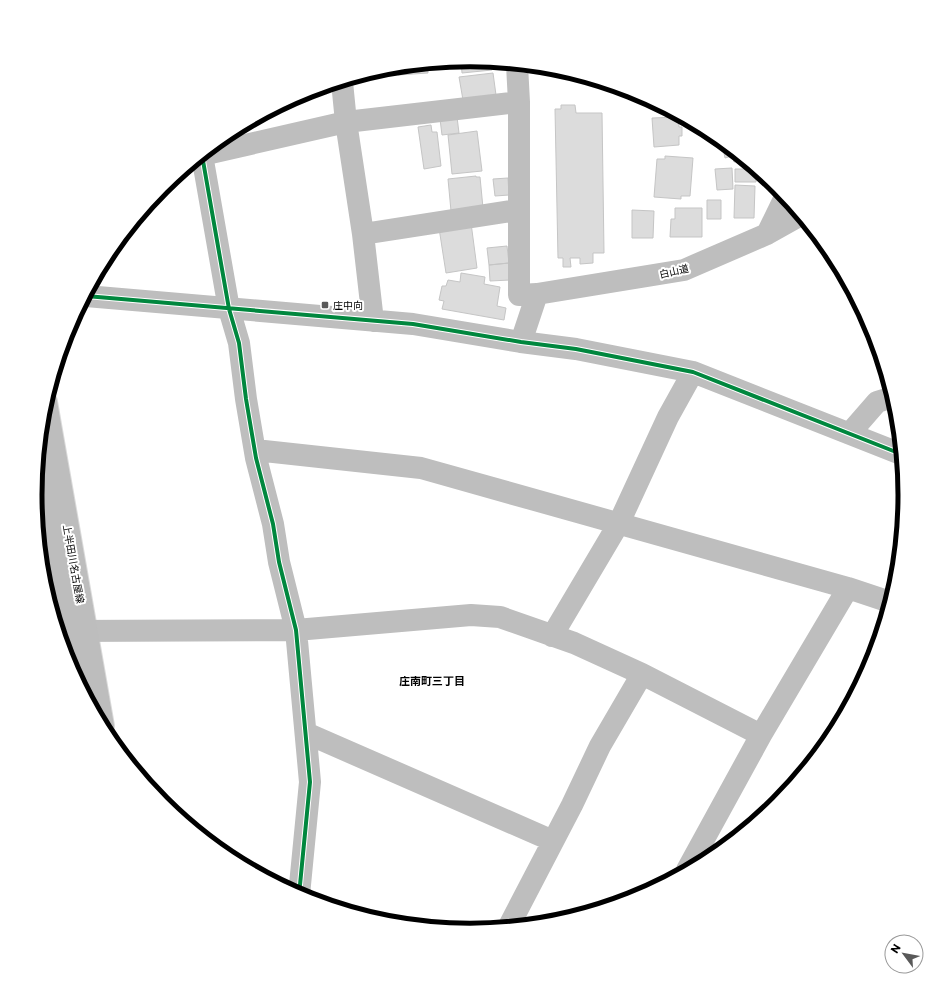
<svg xmlns="http://www.w3.org/2000/svg" width="940" height="990" viewBox="0 0 940 990" font-family="Commissioner,'Noto Sans JP',sans-serif">
  <rect width="100%" height="100%" fill="#fff"/>
  <!-- building -->
  <path fill="#dcdcdc" stroke="#c5c5c5" d="M470,60L491,62L492,70L462,73L461,61Z
    M427,64L428,73L398,75L397,67Z
    M493,73L496,95L463,100L459,77Z
    M561,105H575L576,113H602L604,253H593V263L580,264V258H570L571,267H563V258H558L555,109H561Z
    M457,117L459,133L442,135L440,119Z
    M678,117L679,127H682V136H679V145L654,147L652,118Z
    M431,125L432,132H437L441,166L424,169L418,127Z
    M477,131L482,171L452,174L448,135Z
    M722,143H723L744,160L734,162L732,156L725,158Z
    M665,156L693,158L690,196H681V199L654,197L657,159H665Z
    M732,168L733,189L717,190L715,169Z
    M735,169H756V182H735Z
    M476,176V177H480L483,208L451,211L448,179Z
    M508,178L509,195L495,196L493,179Z
    M735,185L755,186L754,218H734Z
    M707,200H721V219H707Z
    M675,208H702V237H670L671,219H675Z
    M632,210L654,211L653,238H632Z
    M471,223L477,268L446,273L439,228Z
    M507,246L509,263L489,265L487,248Z
    M509,263L510,280L490,281L489,265Z
    M461,273L485,277L484,284L500,287L497,306L506,308L504,320L442,309L444,301L439,300L442,286H446L448,280L460,282Z"/>
  <g fill="none" stroke-linecap="round" stroke-linejoin="round">
    <defs>
      <path id="major" d="M46,402L103,726
        M38,461L78,679"/>
    </defs>
    <!-- major casing -->
    <use href="#major" stroke="#dbdbdb" stroke-width="24"/>
    <!-- minor -->
    <path stroke="#bebebe" stroke-width="22" d="M517,65L519,102V295L537,294L684,270L767,234L801,215
      M342,82L346,122L363,234L373,321
      M202,155L229,309L239,343L246,399L256,458L273,524L279,562L296,630L310,782L299,895
      M202,155L346,122L519,102
      M363,234L518,210
      M767,234L785,197
      M86,296L413,324L521,342L576,349L693,372L901,454
      M521,342L537,294
      M850,433L877,402L893,397
      M255,450L421,468L848,588L890,602
      M67,631L296,630L471,615L500,617L574,643L642,674L761,735
      M552,636L619,523L668,417L693,372
      M306,733L553,841
      M687,870L761,735L848,588
      M509,926L572,805L600,746L642,674"/>
    <!-- major -->
    <use href="#major" stroke="#bdbdbd" stroke-width="22"/>
    <defs>
      <path id="cycleway" d="M202,155L229,309L239,343L246,399L256,458L273,524L279,562L296,630L310,782L299,895
        M86,296L413,324L521,342L576,349L693,372L901,454"/>
    </defs>
    <!-- cycleway casing -->
    <use href="#cycleway" stroke="#fff" stroke-width="6"/>
    <!-- cycleway -->
    <use href="#cycleway" stroke="#00873e" stroke-width="4"/>
  </g>
  <!-- markers -->
  <rect fill="#595959" stroke="#fff" stroke-width="1.5" x="321" y="301" width="8" height="8" rx="2"/>
  <g text-anchor="middle" stroke-width="4" stroke-linejoin="round" paint-order="stroke">
    <!-- street labels -->
    <g font-size="10" fill="#000" stroke="#fff">
      <text transform="translate(674 271) rotate(-13)" y="4">白山道</text>
      <text transform="translate(74 564) rotate(80)" y="4">上半田川名古屋線</text>
    </g>
    <!-- poi labels -->
    <g font-size="10" fill="#000" stroke="#fff" text-anchor="start">
      <text x="333" y="309">庄中向</text>
    </g>
    <!-- neighbourhood labels -->
    <g font-size="11" font-weight="bold" fill="#000" stroke="#fff">
      <text x="432" y="685">庄南町三丁目</text>
    </g>
  </g>
  <!-- crop -->
  <path d="M0 0H940V990H0ZM42 495a428 428 0 1 1 856 0a428 428 0 1 1-856 0Z" fill="#fff" fill-rule="evenodd"/>
  <path fill="none" stroke="#000" stroke-width="5" d="M42 495a428 428 0 1 1 856 0a428 428 0 1 1-856 0Z"/>
  <!-- north arrow -->
  <g transform="translate(904 954) rotate(302)"><circle r="19" fill="#ffffff" stroke="#999999"/>
  <path d="M0-3L7 15L0 10L-7 15Z" fill="#595959"/>
  <text y="-6" font-size="11" font-weight="bold" text-anchor="middle" fill="#000000">N</text>
  </g>
</svg>
